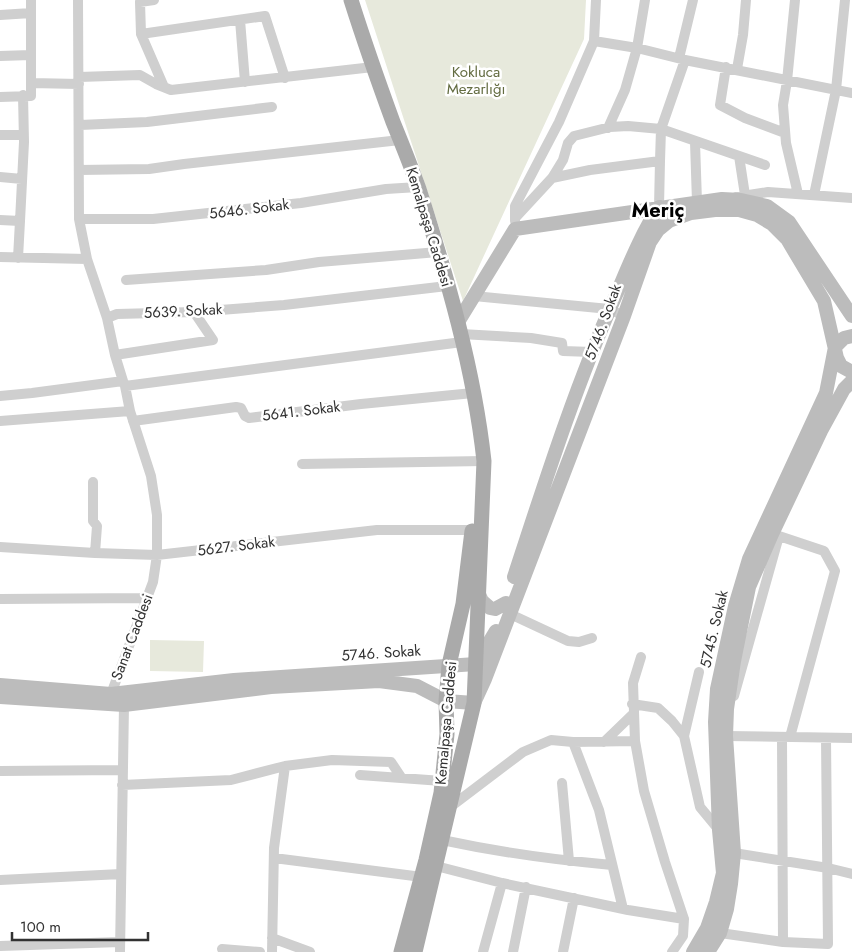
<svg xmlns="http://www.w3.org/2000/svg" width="852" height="952" viewBox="0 0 852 952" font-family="Jost,sans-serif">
  <rect width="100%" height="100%" fill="#fff"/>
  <!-- green -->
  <path fill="#e7e9dc" d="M365,0H586L584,39L463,301Z
    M150,640L204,641L203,672L150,671Z"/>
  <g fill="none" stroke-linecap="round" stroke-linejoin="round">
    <!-- street -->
    <path stroke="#cfcfcf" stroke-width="10" d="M78,0L79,219L87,259
      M154,0L140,2L141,34L164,87
      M795,0L787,81L783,105L786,143L798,194
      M0,15L31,13
      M240,20L245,82
      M141,34L265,16L285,78
      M594,41L637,48L685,60
      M0,56L31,55
      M679,58L693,0
      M726,67L720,105L745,118L785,133
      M737,69L743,35L746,0
      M79,77L140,75L156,84L171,90L373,67
      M31,83L79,84
      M0,97L31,96V0
      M80,125L147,122L272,107
      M608,128L625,90L637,48L645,0
      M0,135H23
      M695,142L697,202
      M739,156L745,195
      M79,170L149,169L184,164L400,140
      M0,177L22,179
      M552,178L590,170L660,161L661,129L685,60L852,93
      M814,195L836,90L845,0
      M736,197L768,192L852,198
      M659,207L660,161
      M515,218L552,178L563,160L568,143L574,136L610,127L628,126L661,129L765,165
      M79,219H153L301,203L386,189L418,187
      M0,220L20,221L24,142L23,95
      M515,221V206L559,122L594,41L596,0
      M0,257L87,259L107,318
      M18,258L20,221
      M126,280L266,270L319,262L438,252
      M474,296L609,309L624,316
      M461,334L531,338L562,343L563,351L592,352
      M115,355L213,340L194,312
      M125,386L462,342
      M0,396L32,393L123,381L115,355L107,318L117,314L194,312L284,305L447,286
      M0,421L130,411
      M133,421L236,407L241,408L245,416L249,418L361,404L473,393
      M302,464L484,461
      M93,482V521L97,526L95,553
      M779,536L824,551L835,571L790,737
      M0,547L95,553L157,555L377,530H472
      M0,599L147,598
      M510,614L568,641L579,642L592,638
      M641,657L633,683L635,741L644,791L665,862L684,919
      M734,696L779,536L772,534
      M632,704L658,708L672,721L684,736L700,807L719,830
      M684,736L699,672
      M726,736L852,738
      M782,737L783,942
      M573,742L599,810L623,909
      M604,742L633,714
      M0,771L123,770
      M360,775L442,781
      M562,783L569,861
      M122,785L231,780L285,766
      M449,808L523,752L551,740L573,742L635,741
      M442,840C498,852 555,860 612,865
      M734,853L828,868L852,874
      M274,858L422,877
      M436,866L502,883L628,910L684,919L683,936L672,952
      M0,880L121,874
      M720,933L783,942L828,944L826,738
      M272,938L310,952
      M0,946L120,942
      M222,949L260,952
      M120,952L124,705L111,694L153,582L157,555V515L151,476L130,411L125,386L123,381
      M272,952L274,848L285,766L332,760L391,762L401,777
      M483,952L502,883
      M513,952L526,887
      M563,952L574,898"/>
    <!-- secondary -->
    <path stroke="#bcbcbc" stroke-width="14" d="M458,322L515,229L722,199L741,200L767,206L789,222L852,316
      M514,577C545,482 575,387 616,295C629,265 641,234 659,207
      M478,592L482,601L490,608L495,609L506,603
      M0,685L111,694L234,680L476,664L496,631
      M0,697L124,705L271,687L379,681L417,686L446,701L474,703L485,679L624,316L650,242L658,230L669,221L691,213L715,210H739L757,215L772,224L787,239L824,301L837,358L841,366L852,372
      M693,952L707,928L716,902L723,873L719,830L715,722L717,689L735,606L749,559L826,393L835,347L844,338L852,336
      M708,952L720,933L727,909L731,884L734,853L726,736L727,709L734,661L749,587L772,534L821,431L844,389L852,381"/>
    <!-- primary -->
    <path stroke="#aaa" stroke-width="15" d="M351,0C364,41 378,81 393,122C402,144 411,166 419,189C447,277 474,369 484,461L474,703L415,952
      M401,952L426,860L441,793L447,734L446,701L449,665L463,604L472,531"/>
  </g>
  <g text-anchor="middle" stroke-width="5" stroke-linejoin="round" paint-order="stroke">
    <!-- park labels -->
    <g font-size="15" fill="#636c41" stroke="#fff">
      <text x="476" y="77">Kokluca<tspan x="476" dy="17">Mezarlığı</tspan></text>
    </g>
    <!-- street labels -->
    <g font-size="15" fill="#323232" stroke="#fff">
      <text transform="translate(249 209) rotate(-7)" y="5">5646. Sokak</text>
      <text transform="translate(429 227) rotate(73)" y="5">Kemalpaşa Caddesi</text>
      <text transform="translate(183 311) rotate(-3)" y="5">5639. Sokak</text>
      <text transform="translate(603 322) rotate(-70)" y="5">5746. Sokak</text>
      <text transform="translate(301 411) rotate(-7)" y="5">5641. Sokak</text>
      <text transform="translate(236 546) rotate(-7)" y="5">5627. Sokak</text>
      <text transform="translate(714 629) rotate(-77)" y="5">5745. Sokak</text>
      <text transform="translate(132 637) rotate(-69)" y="5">Sanat Caddesi</text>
      <text transform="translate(381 653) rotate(-4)" y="5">5746. Sokak</text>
      <text transform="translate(446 723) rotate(-85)" y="5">Kemalpaşa Caddesi</text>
    </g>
    <!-- district labels -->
    <g font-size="20" font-weight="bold" fill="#000" stroke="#fff">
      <text x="658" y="217">Meriç</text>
    </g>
  </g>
  <!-- scale -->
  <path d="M12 932v8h136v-8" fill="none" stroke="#323232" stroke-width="2.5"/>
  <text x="20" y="932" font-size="15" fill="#323232" stroke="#ffffff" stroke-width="4" paint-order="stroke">100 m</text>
</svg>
